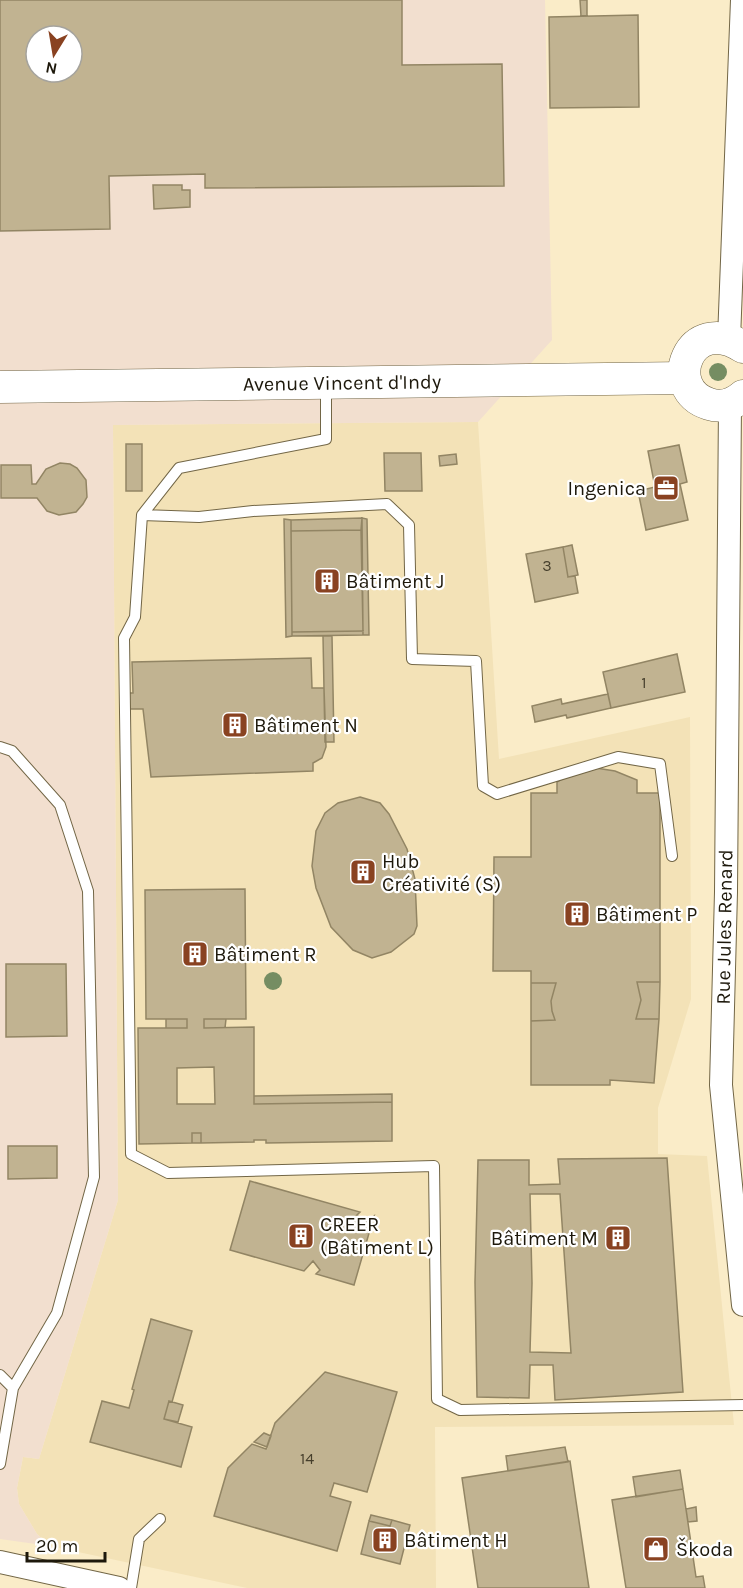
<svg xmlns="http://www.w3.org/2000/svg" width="743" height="1588" viewBox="0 0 743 1588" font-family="Karla,sans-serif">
  <rect width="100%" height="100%" fill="#faecc8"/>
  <!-- built -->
  <path fill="#f3e2b7" d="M478,422L499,759L690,717L691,999L658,1108V1154L707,1156L734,1425L435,1427L436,1588H247L50,1546L37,1534L19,1504L17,1488L23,1457L39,1459L118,1200L113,425Z"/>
  <!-- industrial -->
  <path fill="#f2dfcf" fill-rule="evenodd" d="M0,0H545L552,340L478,422L113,425L118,1200L39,1459L23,1457L17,1488L19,1504L37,1534L50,1546L0,1539ZM36,36H72V72H36Z"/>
  <!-- building -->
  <path fill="#c1b391" stroke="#928564" stroke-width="1.5" fill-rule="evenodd" d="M0,0H402V65L502,64L504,186L205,188V174L109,176L110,229L0,231ZM36,36H72V72H36Z
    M580,0H587V16H581Z
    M638,15L639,107L550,108L549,17Z
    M153,185H182V190H190V207L154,209Z
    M126,444H142V491H126Z
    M679,445L687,482L680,484L688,520L646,530L638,491L655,487L648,451Z
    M384,453H421L422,491H385Z
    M456,454L457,464L440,466L439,456Z
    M60,463L70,464L77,468L86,480L87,497L83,504L76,512L59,515L47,511L37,498H1V465H31L32,484H36L46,469Z
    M362,518L361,530L291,531V520Z
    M362,518L367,519L369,635H363Z
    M284,519L291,520L292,636L286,637Z
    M361,530L363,631L292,632L291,531Z
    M572,545L578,575L568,577L563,547Z
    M563,547L568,577L575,576L578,593L535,602L526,554Z
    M363,631V635L292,636V632Z
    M323,636H332L334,742H325Z
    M677,654L685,692L611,708L603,672Z
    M311,658L312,688H324L326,747L322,758L313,763V771L151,777L143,709H129V693H133L132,662Z
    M608,694L611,708L567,718L566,715L535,722L532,706L561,699L562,704Z
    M596,768L615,771L637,780V793H660V982H637L641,1000L636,1019H659L654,1083L610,1080V1085H531V1021L555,1020L552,1011L551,1001L556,983H531V971H493L494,857H531V793H557V782L565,777Z
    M360,797L380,803L389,814L407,849L415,879L417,926L414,934L391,952L372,958L353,950L331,927L316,888L312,866L316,831L325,813L338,803Z
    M245,889L246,1019H204V1028L254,1027V1104L392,1102V1141L266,1143V1140H254V1142L201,1143V1133H192V1143L139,1144L138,1028H187V1019H146L145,890ZM214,1067L215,1104H177V1068Z
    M6,964H66L67,1036L6,1037Z
    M637,982H660L659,1019H636L641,1000Z
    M531,983H556L551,1001L552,1011L555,1020L531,1021Z
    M166,1019H187V1028H166Z
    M204,1019H226L225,1028H204Z
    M392,1094V1102L254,1104V1096Z
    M192,1133H201V1143H192Z
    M8,1146H57V1178L8,1179Z
    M667,1158L683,1392L555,1400L553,1365H530L529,1398L477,1397L475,1282L478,1160H529V1185L560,1184L558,1159ZM530,1194H560L571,1353L530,1352L532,1283Z
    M250,1181L360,1212L357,1215L365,1223L374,1216L354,1285L316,1274L320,1270L313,1261L304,1271L230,1250Z
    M151,1319L192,1331L172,1402L169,1401L164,1419L192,1427L181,1467L90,1442L102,1401L129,1408L134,1390L132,1389Z
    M325,1372L397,1392L367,1492L334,1483L330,1496L351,1502L337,1551L214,1516L228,1468L252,1444L266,1449L275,1423Z
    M169,1401L183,1405L178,1422L164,1419Z
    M264,1433L271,1436L267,1447L254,1442Z
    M565,1447L568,1462L508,1471L506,1456Z
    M570,1461L589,1588H478L462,1478Z
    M680,1470L683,1489L636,1497L633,1477Z
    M683,1489L696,1577L703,1576L705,1588H626L612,1500Z
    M696,1507L697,1521L688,1522L686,1509Z
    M371,1515L392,1520L390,1526L369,1521Z
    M392,1520L410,1525L400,1564L361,1554L369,1521L390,1526Z"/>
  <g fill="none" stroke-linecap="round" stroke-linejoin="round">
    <defs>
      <path id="lane" d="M326,386V439L179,468L142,515L135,617L124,638L131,1154L168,1173L434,1166L437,1399L460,1410L743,1405
        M142,515L199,517L253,511L387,504L409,525L412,659L476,661L483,786L497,794L618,757L660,764L672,856
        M0,747L12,751L60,805L88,891L94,1177L57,1313L13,1388
        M0,1375L13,1388L0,1464
        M131,1588L139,1539L160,1519"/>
      <path id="street" d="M729,339L742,0
        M730,404L726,892L721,1085L743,1305
        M0,1562L119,1588"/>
      <g id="secondary">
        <path d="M743,347C689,312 661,389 709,404C721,408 734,404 743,396"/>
        <path id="s1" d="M0,387L684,378"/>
      </g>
    </defs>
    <!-- lane casing -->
    <use href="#lane" stroke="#726646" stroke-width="12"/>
    <!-- street casing -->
    <use href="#street" stroke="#726646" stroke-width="24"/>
    <!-- secondary casing -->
    <use href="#secondary" stroke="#726646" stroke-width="33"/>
    <!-- lane -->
    <use href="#lane" stroke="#fff" stroke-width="10"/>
    <!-- street -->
    <use href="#street" stroke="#fff" stroke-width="22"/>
    <!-- secondary -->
    <use href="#secondary" stroke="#fff" stroke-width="32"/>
  </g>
  <!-- trees -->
  <g fill="#758d62">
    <circle cx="718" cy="372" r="9"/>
    <circle cx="273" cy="981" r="9"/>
  </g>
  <!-- icons -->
  <defs>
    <symbol id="office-square" viewBox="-11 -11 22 22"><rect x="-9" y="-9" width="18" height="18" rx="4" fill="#894221" stroke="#fff"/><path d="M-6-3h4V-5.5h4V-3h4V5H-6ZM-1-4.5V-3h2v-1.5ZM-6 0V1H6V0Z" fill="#fff"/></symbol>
    <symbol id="building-square" viewBox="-11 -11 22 22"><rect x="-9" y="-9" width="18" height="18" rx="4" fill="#894221" stroke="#fff"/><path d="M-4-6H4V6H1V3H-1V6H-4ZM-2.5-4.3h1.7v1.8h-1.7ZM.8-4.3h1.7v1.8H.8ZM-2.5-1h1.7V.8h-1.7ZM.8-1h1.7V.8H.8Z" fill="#fff"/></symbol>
    <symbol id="shop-square" viewBox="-11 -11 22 22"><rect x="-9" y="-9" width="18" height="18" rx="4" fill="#894221" stroke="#fff"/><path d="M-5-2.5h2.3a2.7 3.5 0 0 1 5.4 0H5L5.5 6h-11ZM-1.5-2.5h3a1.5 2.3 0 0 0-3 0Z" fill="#fff"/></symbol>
  </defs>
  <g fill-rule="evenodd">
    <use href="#office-square" x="651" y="473" width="30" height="30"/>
    <use href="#building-square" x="312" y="566" width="30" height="30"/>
    <use href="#building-square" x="220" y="710" width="30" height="30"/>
    <use href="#building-square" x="348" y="857" width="30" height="30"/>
    <use href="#building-square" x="562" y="899" width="30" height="30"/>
    <use href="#building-square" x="180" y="939" width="30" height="30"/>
    <use href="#building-square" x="286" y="1221" width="30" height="30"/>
    <use href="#building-square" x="603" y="1223" width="30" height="30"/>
    <use href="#building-square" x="370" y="1525" width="30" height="30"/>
    <use href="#shop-square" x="641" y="1534" width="30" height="30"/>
  </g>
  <g text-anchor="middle" stroke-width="4.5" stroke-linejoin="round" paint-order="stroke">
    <!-- number labels -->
    <g font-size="16" fill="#463f2c">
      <text x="547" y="571">3</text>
      <text x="644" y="688">1</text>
      <text x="307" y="1464">14</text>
    </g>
    <!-- street labels -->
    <g font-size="20" fill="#1d180b" stroke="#fff">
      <text dy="7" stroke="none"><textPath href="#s1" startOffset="342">Avenue Vincent d'Indy</textPath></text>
      <text transform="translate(724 927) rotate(-89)" y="7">Rue Jules Renard</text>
    </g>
    <!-- poi labels -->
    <g font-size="20" fill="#1d180b" stroke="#fff" text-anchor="start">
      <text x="646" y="495" text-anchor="end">Ingenica</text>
      <text x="346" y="588">Bâtiment J</text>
      <text x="254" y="732">Bâtiment N</text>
      <text x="382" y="868">Hub<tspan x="382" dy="23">Créativité (S)</tspan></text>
      <text x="596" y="921">Bâtiment P</text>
      <text x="214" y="961">Bâtiment R</text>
      <text x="320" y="1231">CREER<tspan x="320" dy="23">(Bâtiment L)</tspan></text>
      <text x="598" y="1245" text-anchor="end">Bâtiment M</text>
      <text x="404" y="1547">Bâtiment H</text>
      <text x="676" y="1556">Škoda</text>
    </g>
  </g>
  <!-- north arrow -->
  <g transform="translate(54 54) rotate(191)"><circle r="28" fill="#ffffff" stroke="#a5a39d" stroke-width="1.5"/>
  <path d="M0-4.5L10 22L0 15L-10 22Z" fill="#894221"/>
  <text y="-9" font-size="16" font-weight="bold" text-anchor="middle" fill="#1d180b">N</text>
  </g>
  <!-- scale -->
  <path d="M27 1552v9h78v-9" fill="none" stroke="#1d180b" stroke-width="3"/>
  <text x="36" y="1552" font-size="18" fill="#1d180b" stroke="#ffffff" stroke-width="4.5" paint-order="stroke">20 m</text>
</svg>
